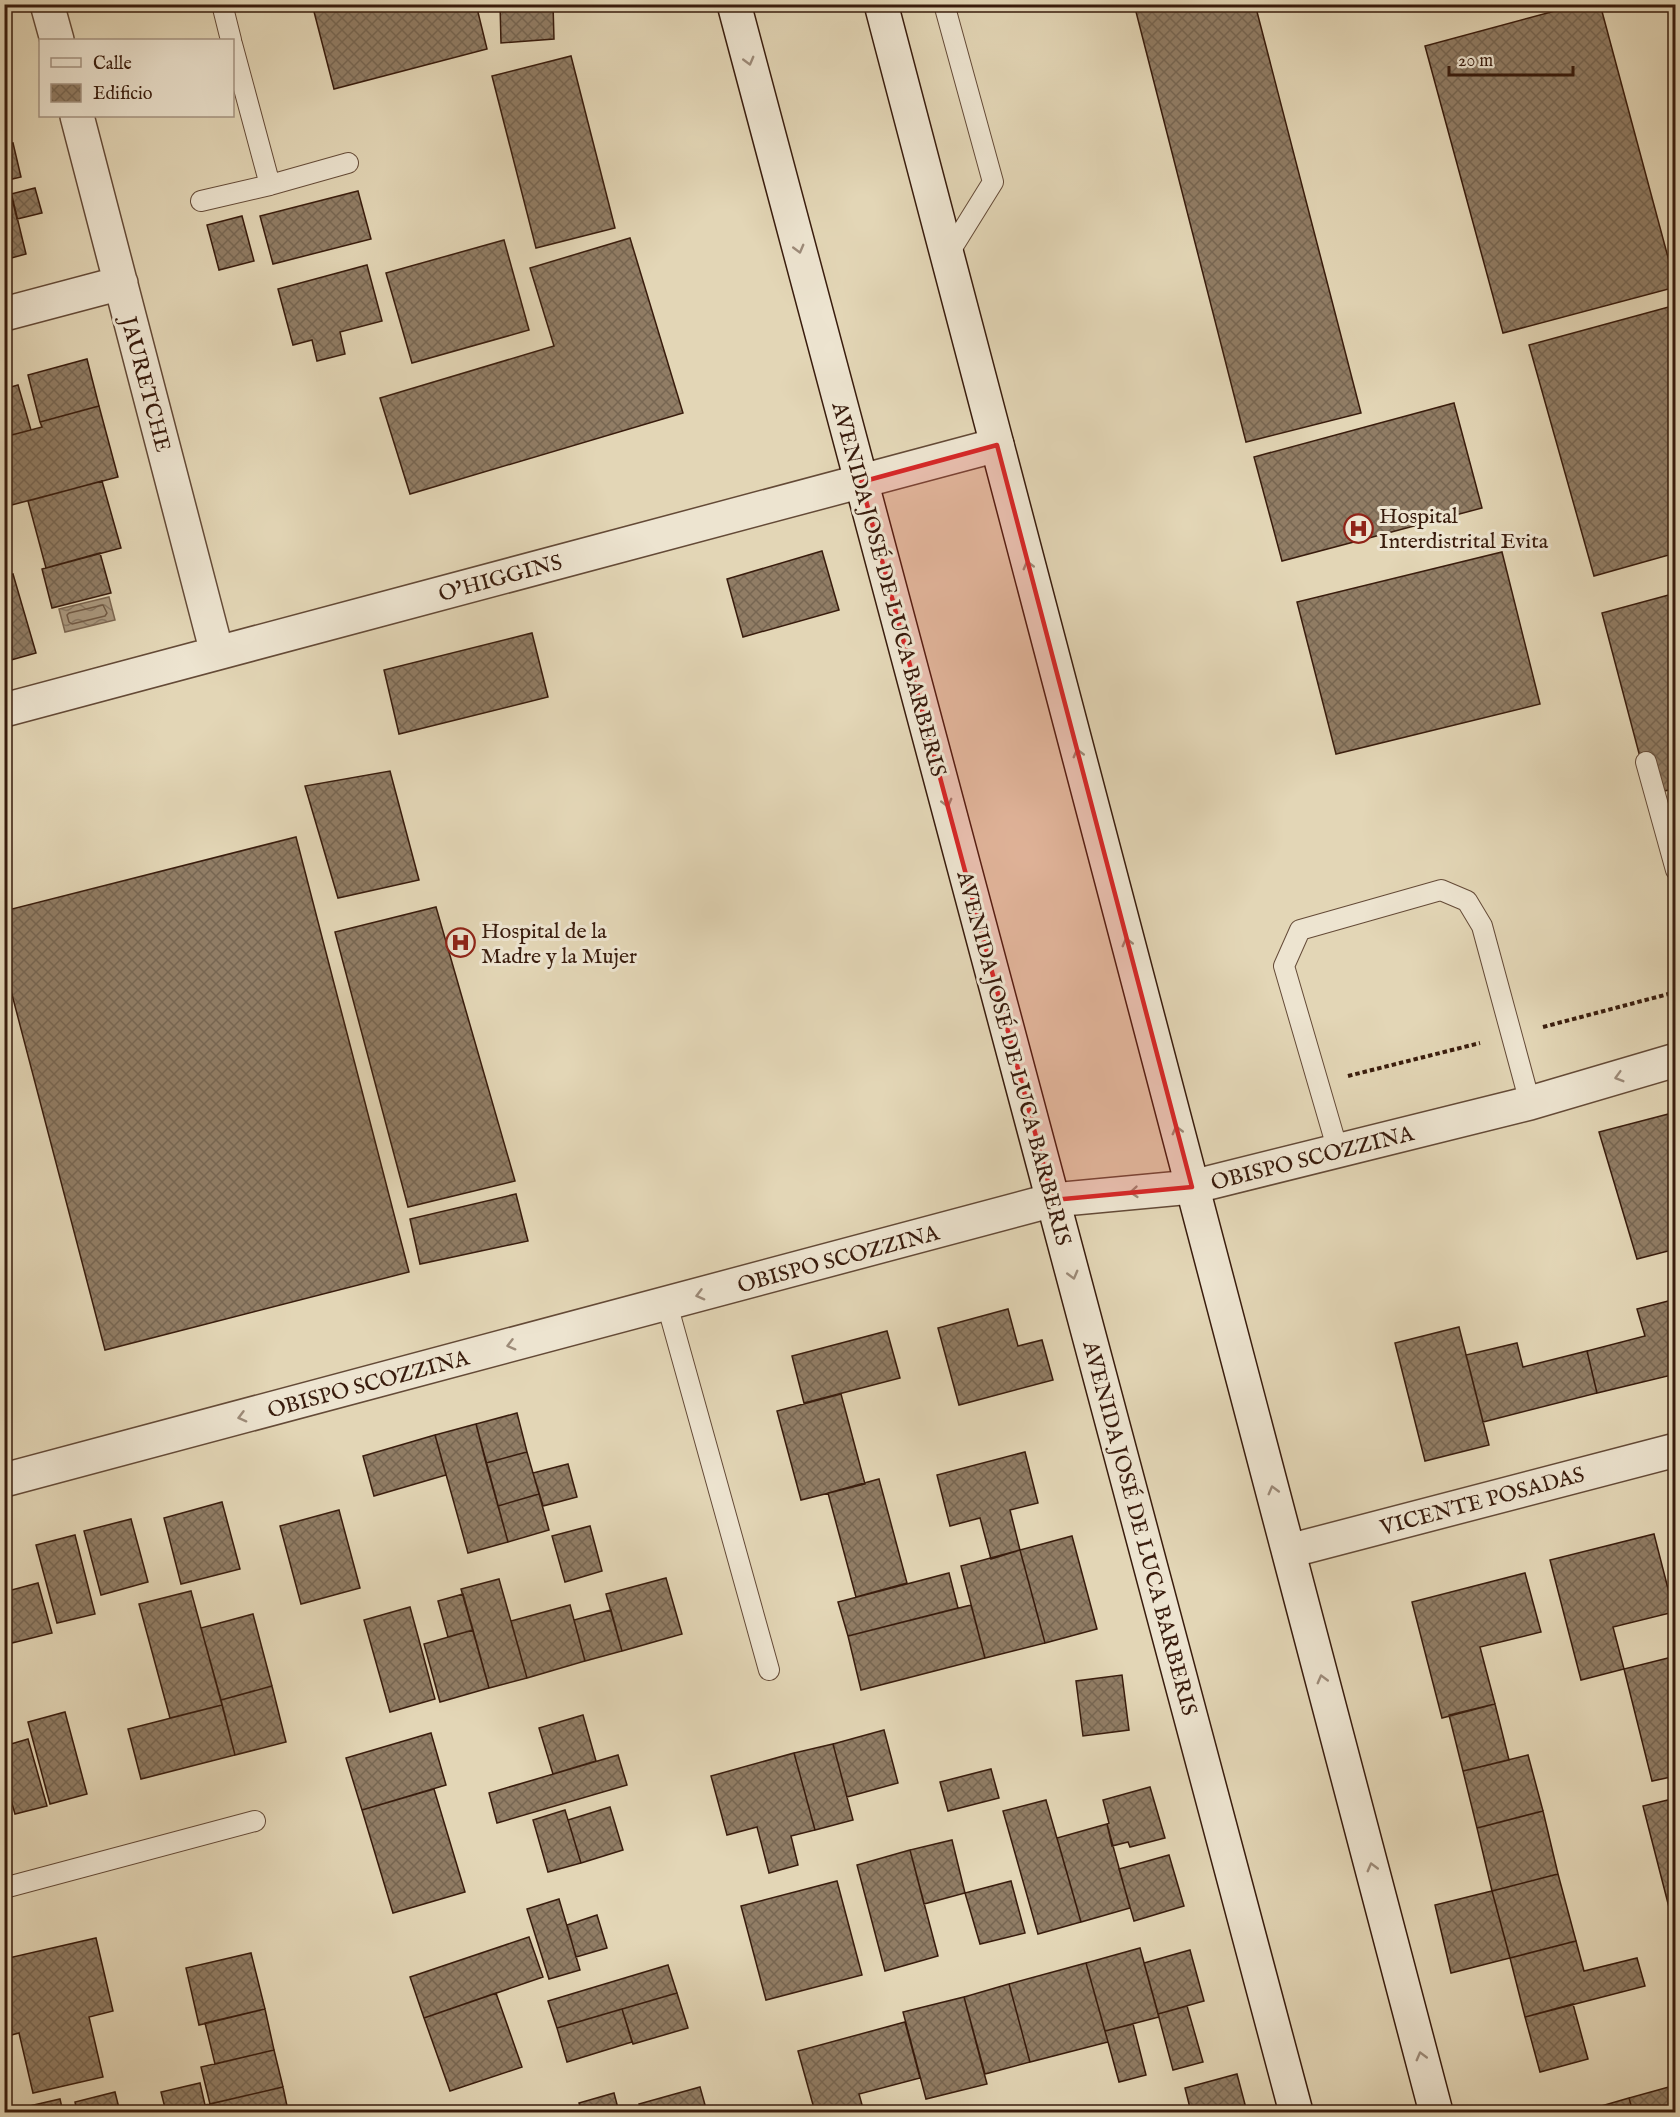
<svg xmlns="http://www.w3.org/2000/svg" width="1680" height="2117" viewBox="0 0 1680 2117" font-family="'IM FELL English',serif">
  <defs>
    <pattern id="water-waves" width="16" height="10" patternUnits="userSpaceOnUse" patternTransform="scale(1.5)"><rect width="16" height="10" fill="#a9977d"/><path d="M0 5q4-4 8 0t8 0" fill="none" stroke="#8b7a65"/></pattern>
    <pattern id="building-cross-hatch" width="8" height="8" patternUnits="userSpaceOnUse" patternTransform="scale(1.5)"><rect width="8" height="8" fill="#917d65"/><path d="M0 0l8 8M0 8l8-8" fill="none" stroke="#776652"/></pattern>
  </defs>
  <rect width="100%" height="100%" fill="#e3d6b6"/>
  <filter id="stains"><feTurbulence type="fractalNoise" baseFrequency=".00333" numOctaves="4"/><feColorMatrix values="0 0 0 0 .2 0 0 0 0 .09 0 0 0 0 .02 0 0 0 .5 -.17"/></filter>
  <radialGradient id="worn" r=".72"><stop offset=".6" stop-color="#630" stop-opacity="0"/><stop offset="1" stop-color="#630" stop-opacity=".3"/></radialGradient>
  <!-- water -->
  <path fill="url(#water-waves)" stroke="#7c6650" stroke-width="1.5" d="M109,597L115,620L65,632L59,609Z"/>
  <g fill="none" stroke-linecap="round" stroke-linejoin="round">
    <!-- shore -->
    <path stroke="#715a45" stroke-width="1.5" d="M103,605L107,613L105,616L72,624L69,622L67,615L69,613Z"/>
  </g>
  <!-- building -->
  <path fill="url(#building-cross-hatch)" stroke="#391c0d" stroke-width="1.5" d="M312,4H476L487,49L334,89Z
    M500,4H553L554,39L501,43Z
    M1134,4H1255L1361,413L1246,442Z
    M1581,4H1600L1676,287L1503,333L1425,46Z
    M571,56L615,228L536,248L492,76Z
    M13,143L21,177L4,181V145Z
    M8,180L26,254L4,260V181Z
    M35,188L42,213L17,219L11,194Z
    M358,191L371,239L273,264L260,216Z
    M242,216L254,261L219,270L207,225Z
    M630,238L683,413L410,494L380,398L554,346L530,268Z
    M504,240L529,330L412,363L386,273Z
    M367,265L382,321L340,332L345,354L317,361L312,340L293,345L278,289Z
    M1676,305V553L1594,576L1529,345Z
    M87,359L99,406L40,422L28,375Z
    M18,385L31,430L4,437V389Z
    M1454,403L1482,508L1282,561L1254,457Z
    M99,406L118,477L4,507V437L42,427L40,422Z
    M102,481L121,548L46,568L28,501Z
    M822,551L839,610L743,637L727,579Z
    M1502,552L1540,704L1336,754L1297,602Z
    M100,553L111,593L52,608L42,569Z
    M13,574L36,653L4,662V577Z
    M1676,593V788L1650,795L1602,613Z
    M532,633L548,697L399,734L384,670Z
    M390,771L419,880L338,898L305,786Z
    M296,837L409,1272L105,1350L4,964V911Z
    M436,907L515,1181L408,1207L335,932Z
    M1676,1112V1249L1637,1259L1599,1132Z
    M516,1194L528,1241L420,1264L410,1219Z
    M1676,1299V1374L1597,1393L1587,1351L1645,1336L1637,1309Z
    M1008,1309L1018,1346L1042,1340L1053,1380L959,1405L938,1328Z
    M1459,1327L1489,1445L1425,1461L1395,1343Z
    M887,1331L900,1378L804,1403L792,1356Z
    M1517,1343L1523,1367L1587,1351L1597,1393L1483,1422L1466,1355Z
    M841,1394L865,1484L801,1500L777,1411Z
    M517,1413L527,1452L486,1463L476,1424Z
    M476,1424L508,1542L468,1553L435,1435Z
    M435,1435L446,1475L374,1496L363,1456Z
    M527,1452L539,1494L498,1506L486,1463Z
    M1025,1452L1038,1503L1010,1510L1020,1550L991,1559L980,1518L950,1526L937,1475Z
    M568,1464L577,1497L543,1506L533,1473Z
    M879,1479L907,1583L856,1597L828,1493Z
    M539,1494L549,1530L508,1542L498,1506Z
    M222,1502L240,1569L181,1584L164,1518Z
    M339,1510L360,1588L301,1604L280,1526Z
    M131,1519L148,1582L101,1595L84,1531Z
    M590,1526L602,1571L565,1582L552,1536Z
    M1654,1534L1674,1612L1613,1627L1624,1669L1581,1680L1550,1560Z
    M75,1535L95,1614L57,1623L36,1545Z
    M1072,1536L1097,1629L1045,1643L1020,1550Z
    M1020,1550L1045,1643L985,1658L961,1566Z
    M949,1573L958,1608L848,1636L838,1602Z
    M1525,1573L1541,1632L1480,1647L1495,1704L1442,1718L1412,1602Z
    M666,1578L682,1634L622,1651L606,1594Z
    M499,1579L527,1678L489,1688L461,1589Z
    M38,1583L52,1633L4,1645V1592Z
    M191,1591L222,1705L170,1718L139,1604Z
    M463,1594L473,1630L448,1637L438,1601Z
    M570,1605L585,1661L527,1678L511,1621Z
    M971,1605L985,1658L861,1690L848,1636Z
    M410,1607L435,1699L390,1712L364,1620Z
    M611,1610L622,1651L585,1661L574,1620Z
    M253,1614L272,1686L221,1700L201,1628Z
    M473,1630L489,1688L440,1702L424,1644Z
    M1676,1656V1776L1652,1781L1624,1669Z
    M1122,1675L1129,1730L1083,1736L1076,1681Z
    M272,1686L286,1742L235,1755L221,1700Z
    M1495,1704L1509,1760L1463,1771L1449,1715Z
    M222,1705L235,1755L141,1779L128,1729Z
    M65,1712L87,1794L50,1804L28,1722Z
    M583,1715L596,1761L553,1774L539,1728Z
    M884,1730L898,1783L847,1797L833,1744Z
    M431,1733L446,1785L362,1810L346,1758Z
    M28,1739L47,1806L15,1814L4,1776V1746Z
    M833,1744L853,1820L815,1830L794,1753Z
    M794,1753L815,1830L791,1836L798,1865L769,1873L757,1827L727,1835L711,1776Z
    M618,1755L627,1785L497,1823L489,1793Z
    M1528,1755L1543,1811L1477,1828L1463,1771Z
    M991,1769L999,1798L948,1811L940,1782Z
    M1150,1787L1165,1838L1130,1847L1128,1842L1112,1846L1107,1824L1109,1823L1103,1800Z
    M434,1789L465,1892L393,1913L362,1810Z
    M1676,1798V1918L1672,1919L1643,1806Z
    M1046,1800L1081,1922L1038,1934L1003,1811Z
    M610,1807L623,1850L581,1863L568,1820Z
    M565,1810L581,1863L548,1872L533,1820Z
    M1543,1811L1558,1874L1492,1891L1477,1828Z
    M1107,1824L1130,1908L1081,1922L1057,1838Z
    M952,1840L965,1893L924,1904L910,1850Z
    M910,1850L938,1956L885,1971L857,1865Z
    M1169,1855L1184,1906L1134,1921L1119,1869Z
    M1558,1874L1576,1941L1510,1958L1492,1891Z
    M837,1881L862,1975L766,2000L741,1906Z
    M1011,1881L1025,1933L980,1944L965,1893Z
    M1492,1891L1510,1958L1451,1973L1435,1905Z
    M559,1899L580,1970L549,1979L527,1909Z
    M597,1915L607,1948L576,1957L567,1925Z
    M529,1937L543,1977L424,2018L410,1977Z
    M96,1938L113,2011L89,2017L103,2077L33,2093L19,2033L4,2037V1959Z
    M1576,1941L1584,1971L1637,1958L1645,1986L1525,2017L1510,1958Z
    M1140,1948L1159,2017L1105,2031L1086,1963Z
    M1190,1950L1204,2001L1158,2014L1144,1963Z
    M251,1953L265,2009L199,2025L186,1968Z
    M1086,1963L1108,2042L1030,2062L1009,1984Z
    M668,1965L677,1993L557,2028L548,2001Z
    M1009,1984L1030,2062L985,2074L964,1997Z
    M496,1993L522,2067L450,2091L424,2018Z
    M677,1993L688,2028L633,2044L622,2009Z
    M964,1997L987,2084L926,2099L903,2012Z
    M1573,2004L1588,2059L1540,2072L1525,2017Z
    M1187,2006L1203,2062L1173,2070L1158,2014Z
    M265,2009L274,2050L215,2064L205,2023Z
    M622,2009L632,2042L567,2062L557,2028Z
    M905,2022L920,2078L859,2094L864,2112H815L798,2051Z
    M1133,2024L1146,2075L1119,2082L1105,2031Z
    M274,2050L283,2087L210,2104L201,2067Z
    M1237,2074L1247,2112H1191L1185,2088Z
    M200,2083L205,2105L283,2087L287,2106L259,2112H166L161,2092Z
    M1676,2085V2112H1633L1629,2098Z
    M700,2087L707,2112H642L639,2104Z
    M115,2092L120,2112H77L75,2102Z
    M614,2093L619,2112H582L579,2103Z
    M1629,2098L1633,2112H1592L1591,2109Z
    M60,2099L63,2112H16V2109Z"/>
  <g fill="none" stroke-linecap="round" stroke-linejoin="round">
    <defs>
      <path id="service" d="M222,4L231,40
        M944,4L993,182L947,256
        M232,44L270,185
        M201,201L270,185L348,163
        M1646,762L1676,870
        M1338,1151L1284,966L1300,930L1441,890L1467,901L1482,926L1530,1103
        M667,1304L769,1670
        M4,1888L255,1821"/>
      <path id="minor" d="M47,4L57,40
        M77,116L217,653
        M4,314L121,283
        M4,710L997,445
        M4,1480L1053,1200L1192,1187L1530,1103L1676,1060
        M1289,1551L1676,1450"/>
      <path id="secondary" d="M734,4L1296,2112
        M881,4L1436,2112"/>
    </defs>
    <!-- service casing -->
    <use href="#service" stroke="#644a37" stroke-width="22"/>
    <!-- minor casing -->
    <use href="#minor" stroke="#644a37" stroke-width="36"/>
    <!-- secondary casing -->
    <use href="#secondary" stroke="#391c0d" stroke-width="36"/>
    <!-- path -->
    <path stroke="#391c0d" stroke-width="4" stroke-dasharray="4.5 3" stroke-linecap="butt" d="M1543,1027L1676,992
      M1348,1076L1480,1043"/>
    <!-- service -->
    <use href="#service" stroke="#ede4d0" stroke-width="20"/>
    <!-- minor -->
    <use href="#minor" stroke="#ede4d0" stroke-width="33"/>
    <!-- secondary -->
    <use href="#secondary" stroke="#ede4d0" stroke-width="33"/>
  </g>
  <!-- one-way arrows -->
  <defs><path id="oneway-chevron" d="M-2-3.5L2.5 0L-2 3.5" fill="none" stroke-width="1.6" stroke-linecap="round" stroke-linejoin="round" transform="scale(1.5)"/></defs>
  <g stroke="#9c8a78">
    <use href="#oneway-chevron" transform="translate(749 61) rotate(75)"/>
    <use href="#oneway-chevron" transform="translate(799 249) rotate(75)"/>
    <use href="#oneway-chevron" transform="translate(1028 565) rotate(-105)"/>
    <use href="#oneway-chevron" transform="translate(1078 753) rotate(-105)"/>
    <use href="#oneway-chevron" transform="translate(947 803) rotate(75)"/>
    <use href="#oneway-chevron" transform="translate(1127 942) rotate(-105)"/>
    <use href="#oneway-chevron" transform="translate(1619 1077) rotate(164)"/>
    <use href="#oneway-chevron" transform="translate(1177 1130) rotate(-105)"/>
    <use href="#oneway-chevron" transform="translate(1134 1192) rotate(175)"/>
    <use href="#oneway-chevron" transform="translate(1073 1275) rotate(75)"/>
    <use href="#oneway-chevron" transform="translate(700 1295) rotate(165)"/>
    <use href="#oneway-chevron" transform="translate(511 1345) rotate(165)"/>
    <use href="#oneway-chevron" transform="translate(242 1417) rotate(165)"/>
    <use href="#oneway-chevron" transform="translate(1273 1490) rotate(-105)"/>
    <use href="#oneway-chevron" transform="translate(1322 1679) rotate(-105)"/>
    <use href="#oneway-chevron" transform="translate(1372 1867) rotate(-105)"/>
    <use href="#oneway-chevron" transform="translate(1421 2056) rotate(-105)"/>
  </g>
  <!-- marked area -->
  <path fill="#d62828" fill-opacity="0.2" stroke="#d62828" stroke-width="4.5" stroke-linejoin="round" d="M997,445L1192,1187L1053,1200L861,482Z"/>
  <!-- icons -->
  <defs>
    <symbol id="hospital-ring" viewBox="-11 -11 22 22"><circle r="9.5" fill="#ede4d0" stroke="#8f2418" stroke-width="1.5"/><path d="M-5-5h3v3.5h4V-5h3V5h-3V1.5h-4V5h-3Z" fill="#8f2418"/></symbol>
  </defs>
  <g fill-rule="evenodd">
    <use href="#hospital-ring" x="1342" y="512" width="33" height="33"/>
    <use href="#hospital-ring" x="444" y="926" width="33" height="33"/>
  </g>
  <g text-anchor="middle" stroke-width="6" stroke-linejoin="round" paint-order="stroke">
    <!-- street labels -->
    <g font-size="22" fill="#391c0d" stroke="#ede4d0">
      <text transform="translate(147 384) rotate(75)" y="8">JAURETCHE</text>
      <text transform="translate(500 577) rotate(-15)" y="8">O'HIGGINS</text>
      <text transform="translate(890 589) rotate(75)" y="8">AVENIDA JOSÉ DE LUCA BARBERIS</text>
      <text transform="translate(1015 1058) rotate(75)" y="8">AVENIDA JOSÉ DE LUCA BARBERIS</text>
      <text transform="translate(1312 1157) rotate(-14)" y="8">OBISPO SCOZZINA</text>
      <text transform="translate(838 1258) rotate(-15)" y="8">OBISPO SCOZZINA</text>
      <text transform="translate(368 1383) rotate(-15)" y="8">OBISPO SCOZZINA</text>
      <text transform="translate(1482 1500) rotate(-15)" y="8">VICENTE POSADAS</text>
      <text transform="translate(1141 1528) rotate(75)" y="8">AVENIDA JOSÉ DE LUCA BARBERIS</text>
    </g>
    <!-- poi labels -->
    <g font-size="22" fill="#391c0d" stroke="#ede4d0" text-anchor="start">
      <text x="1379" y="523">Hospital<tspan x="1379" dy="25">Interdistrital Evita</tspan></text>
      <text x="481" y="938">Hospital de la<tspan x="481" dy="25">Madre y la Mujer</tspan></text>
    </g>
  </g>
  <!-- margin -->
  <rect width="1680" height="2117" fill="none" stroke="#e3d6b6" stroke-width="24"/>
  <rect x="6" y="6" width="1668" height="2105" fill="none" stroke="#391c0d" stroke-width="3"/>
  <rect x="12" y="12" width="1656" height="2093" fill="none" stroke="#391c0d" stroke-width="1.5"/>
  <!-- legend -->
  <rect x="39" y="39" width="195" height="78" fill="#ede4d0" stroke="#a59482" stroke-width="1.5"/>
  <rect x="51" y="58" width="30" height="9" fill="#ede4d0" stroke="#a59482" stroke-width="1.5"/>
  <text x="93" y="69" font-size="18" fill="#391c0d">Calle</text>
  <rect x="51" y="84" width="30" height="18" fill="url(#building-cross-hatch)" stroke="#a59482" stroke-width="1.5"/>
  <text x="93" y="99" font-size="18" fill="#391c0d">Edificio</text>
  <!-- scale -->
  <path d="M1449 66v9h124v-9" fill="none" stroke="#391c0d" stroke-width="3"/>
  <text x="1458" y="66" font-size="18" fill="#391c0d" stroke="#ede4d0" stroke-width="4.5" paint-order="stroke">20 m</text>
  <rect width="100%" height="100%" filter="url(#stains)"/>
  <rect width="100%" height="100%" fill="url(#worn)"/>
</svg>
